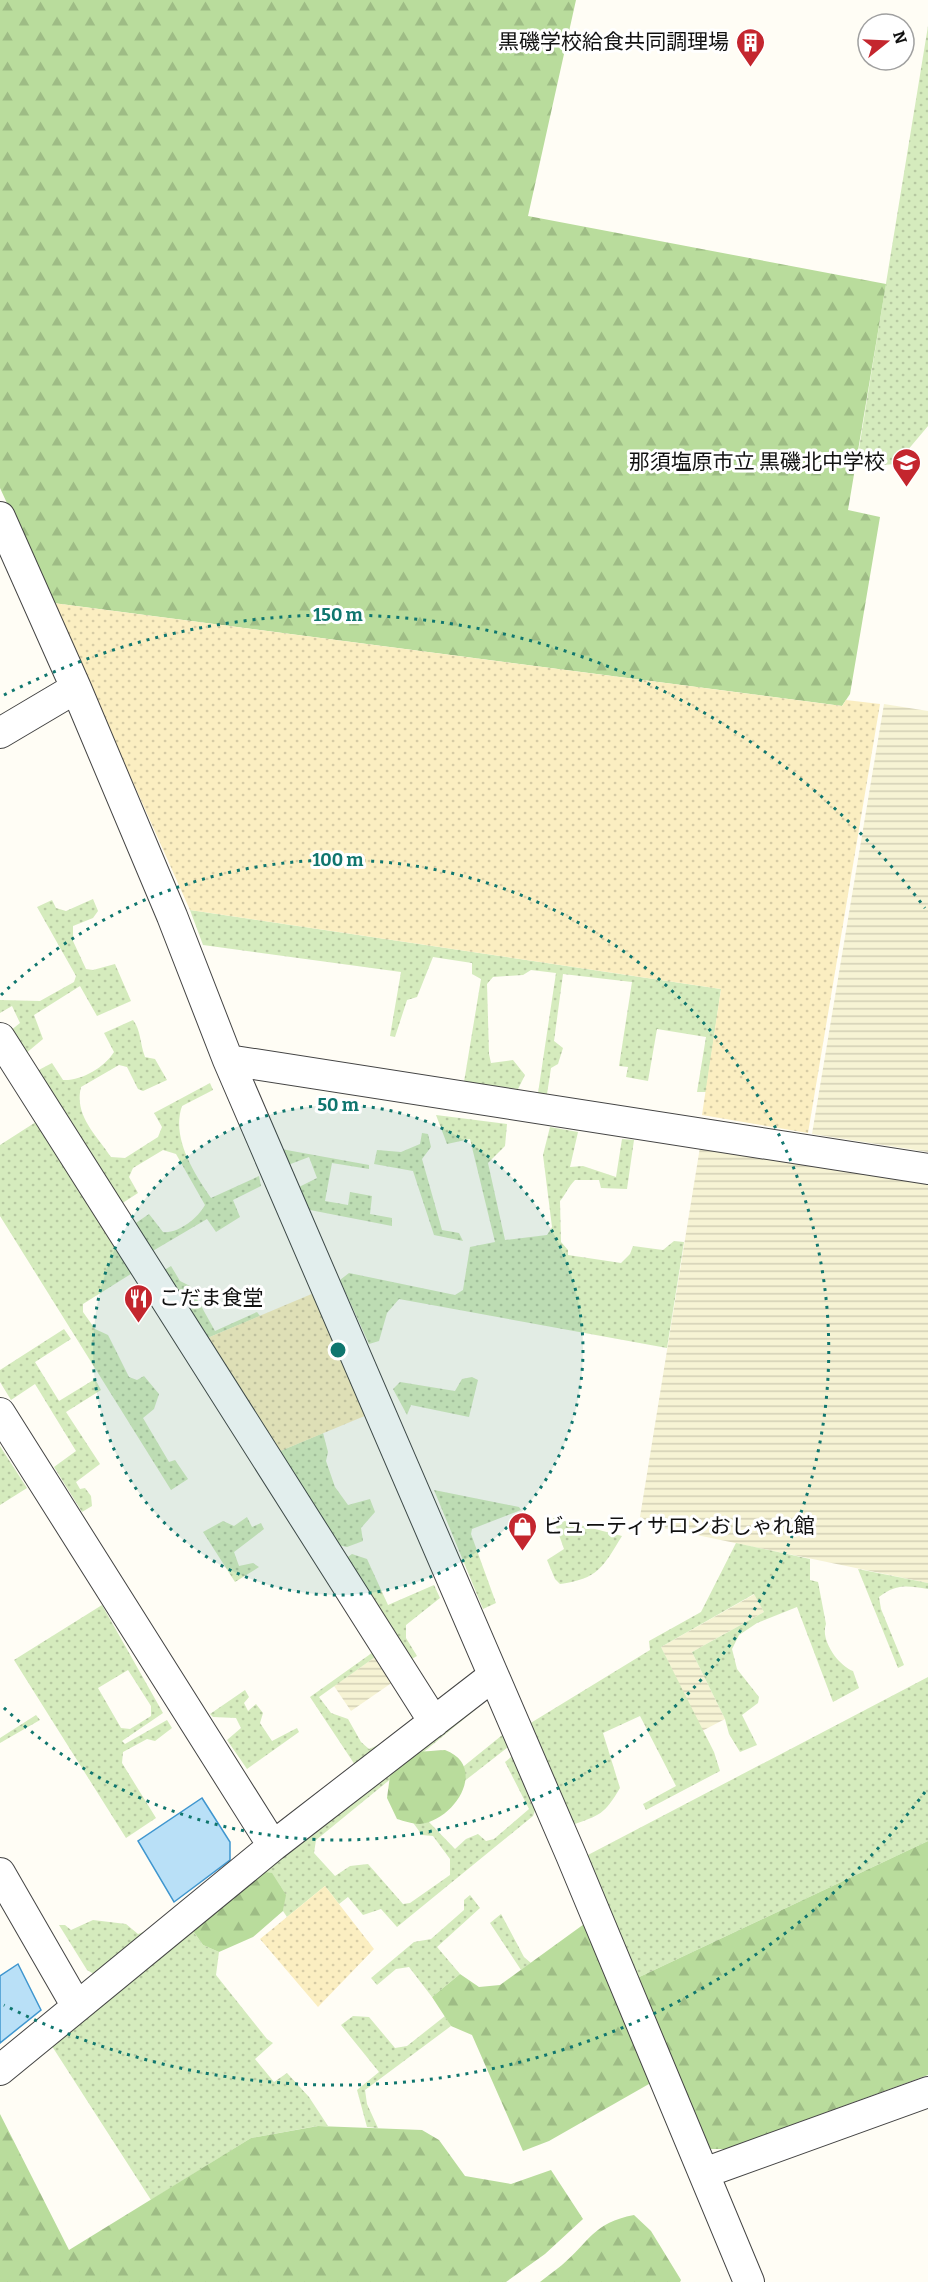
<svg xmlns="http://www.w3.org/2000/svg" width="928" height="2282" viewBox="0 0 928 2282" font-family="Bitter,'Noto Sans JP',serif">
  <defs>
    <pattern id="farmland-rules" width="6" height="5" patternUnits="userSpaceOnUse" patternTransform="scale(1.5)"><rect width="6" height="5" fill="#f6f3d4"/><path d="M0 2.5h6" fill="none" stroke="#d2cfb5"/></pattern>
    <pattern id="grass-dots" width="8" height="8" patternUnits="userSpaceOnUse" patternTransform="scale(1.5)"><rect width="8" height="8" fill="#d5ebbd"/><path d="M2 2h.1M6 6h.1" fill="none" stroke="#b6c8a1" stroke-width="1.8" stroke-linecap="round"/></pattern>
    <pattern id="forest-firs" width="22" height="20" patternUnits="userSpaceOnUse" patternTransform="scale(1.5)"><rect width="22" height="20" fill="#b9dc9c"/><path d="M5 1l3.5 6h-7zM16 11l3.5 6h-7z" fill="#9ebc85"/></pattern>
    <pattern id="sand-dots" width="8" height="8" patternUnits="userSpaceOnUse" patternTransform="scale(1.5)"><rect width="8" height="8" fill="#fbeec1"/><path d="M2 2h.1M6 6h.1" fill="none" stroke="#d6cba5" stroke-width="1.8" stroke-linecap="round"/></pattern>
  </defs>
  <rect width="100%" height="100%" fill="#fffdf5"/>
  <!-- farmland -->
  <path fill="url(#farmland-rules)" d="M884,704L928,711V1152L812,1134Z
    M700,1147L928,1183V1583L639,1523Z
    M755,1594L764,1612L692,1652L725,1719L702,1731L661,1647Z
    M375,1657L393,1682L351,1711L334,1686Z"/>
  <!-- grass -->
  <path fill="url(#grass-dots)" fill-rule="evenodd" d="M928,26V426L896,464L856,467Z
    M93,899L98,911L93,918L73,926V941L86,969L93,970L115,964L131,1001L97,1016L80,986L34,1015L43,1039L25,1054L10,1031L20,1023L12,1006L0,1013V1000L40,1001L74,982L76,976L37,907L52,900L56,908L66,911Z
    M190,910L721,989L706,1092H697L706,1037L657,1029L648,1081L626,1077L628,1067L619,1066L632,982L563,974L554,1041L563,1048L558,1064L551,1068L547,1094L538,1093L556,973L531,970L523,975L493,977L487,984L489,1054L491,1063L513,1060L525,1075L518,1089L464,1082L481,979L472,974V963L433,957L417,997L407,1000L395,1037L390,1036L401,972L203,945Z
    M133,1020C141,1030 140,1044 145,1057L155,1059L167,1080L143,1091L138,1089L127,1067L119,1065L81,1087C74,1116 96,1134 111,1157L125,1158L158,1137L162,1127L154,1113L210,1083L213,1090L182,1106C171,1138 194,1173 211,1198L259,1176L261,1186L233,1200L240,1217L216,1232L207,1219L151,1252L133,1225L149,1214L163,1232C178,1234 198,1218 205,1205L176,1154L163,1150L133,1168L129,1177L138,1193L121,1204L35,1072L52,1063L63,1080C81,1081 104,1068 114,1052L104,1033Z
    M436,1115L507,1124L505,1146L488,1163L505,1240L547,1235L552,1227L543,1155L550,1127L578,1132L570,1167L583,1166L616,1177L622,1139L634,1140L627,1189L601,1188L599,1180H575C568,1187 566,1194 560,1201L561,1242L568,1250V1255L621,1263L630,1254L633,1246L663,1250L674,1241L684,1242L667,1348L399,1299L387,1313L379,1341L369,1344L340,1280L349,1273L455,1295L463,1290L470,1247L495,1242L470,1139L447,1144Z
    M39,1120L134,1272L83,1304V1312L95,1329L108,1335L129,1377L137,1380L144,1376L159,1394L154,1409L143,1418L169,1462L175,1460L188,1479L171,1490L0,1216V1145Z
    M422,1133L428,1134L431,1147L422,1159L442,1230L459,1233L463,1241L434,1235L413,1171L374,1164L377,1150L401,1152L420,1144Z
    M281,1149L369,1165V1169L332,1163L325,1201L348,1205L350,1192L372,1196L370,1214L392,1218V1226L310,1210L299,1187L317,1178L309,1157L288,1165Z
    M171,1266L180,1281L190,1286L215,1331L257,1312L260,1316L205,1339L161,1272Z
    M64,1329L71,1339L35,1362L59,1401L95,1379L101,1390L66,1412L100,1464L76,1482L80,1489L85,1488L91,1496L92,1506L82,1512L54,1467L76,1451L35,1384L11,1400L0,1382V1370Z
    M472,1377L478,1380L469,1417L411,1405L407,1415L393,1389L400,1382L455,1391L462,1379Z
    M323,1433L328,1452L326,1461L335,1487L348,1505L370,1499L375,1512L361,1528L363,1541L347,1547L338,1545L278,1452Z
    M0,1446L27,1488L0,1505Z
    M434,1490L519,1507L521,1510L472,1529L471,1534L496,1603L483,1609Z
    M247,1517L252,1527L261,1523L264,1529L234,1552L239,1566L253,1563L259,1567L235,1582L203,1532L223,1521L234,1526Z
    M553,1518L622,1536C603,1567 598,1579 560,1584L555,1579L547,1560L564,1549Z
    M736,1543L810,1559V1580L818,1582L826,1624C820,1640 838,1665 853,1671L859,1688L833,1702L797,1607L757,1623L739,1635L732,1649L737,1669L759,1697L758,1703L742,1715L757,1745L740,1752L729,1734L725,1719L692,1652L764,1612L754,1594L661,1647L714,1752L720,1771L646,1810L643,1804L676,1786L640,1716L603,1733L620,1788C604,1815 600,1815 572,1825L529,1724L650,1650L649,1641L701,1612Z
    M352,1554L367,1559L388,1605L434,1585L440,1598L406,1625V1638L417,1656L410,1660L345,1559Z
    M858,1569L928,1583V1589C908,1586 897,1583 879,1597L881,1609L904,1665L898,1668Z
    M102,1605L163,1713L122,1741L125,1744L167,1720L172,1728L155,1741L147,1739L123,1752L122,1763L156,1818L126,1838L14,1660ZM128,1670L151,1706V1716L130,1729L121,1728L98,1688Z
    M376,1650L414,1709L410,1713L393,1682L375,1657L319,1697L331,1713L348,1719L361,1742L369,1749L385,1742L359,1771L310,1697Z
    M928,1677V1841L635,1979L586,1856Z
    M245,1690L249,1697L244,1703L248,1711L256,1704L263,1713L260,1723L272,1741L297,1728L299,1732L247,1769L227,1740L241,1728L236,1718L213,1717L210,1714Z
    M471,1704L475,1710L316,1840L314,1853L335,1876L350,1866L368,1864L403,1904L410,1903L450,1875V1859L433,1836L422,1835L406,1813L506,1732L512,1744L462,1783L427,1820L455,1849L466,1839L478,1834L486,1841L494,1839L529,1809L505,1762L516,1753L537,1805L533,1816L397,1927L381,1909L363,1915L348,1897L339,1904L325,1886L287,1917L283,1911L285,1895L255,1871Z
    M36,1715L40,1720L0,1743V1738Z
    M470,1895L480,1908L437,1947L460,1974L432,1997L409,1967L396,1969L377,1985L371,1978L414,1942L431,1939L464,1910V1900Z
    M501,1914L524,1957L531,1963L521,1970L490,1923Z
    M93,1920L126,1924L138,1934L146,1931L94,1974L87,1970L59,1925H65L71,1930Z
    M191,1928L203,1945L219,1952L216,1975L267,2039L273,2043L255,2059L274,2082L287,2073L309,2097L328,2126H317L251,2138L151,2200L48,2040Z
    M353,2016L369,2017L395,2048L407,2046L445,2016L451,2026L365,2090L367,2104L378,2128L367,2127L357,2090L379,2072L341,2025Z"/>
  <!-- forest -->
  <path fill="url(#forest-firs)" d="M0,0H576L528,216L886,284L848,510L880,517L850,694L842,706L53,603L0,488Z
    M445,1750C488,1766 456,1820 420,1824C413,1824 404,1821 397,1819L387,1798L390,1776L416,1752Z
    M928,1841V2075L726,2149H706L670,2072L549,2141L523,2151L472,2035L451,2026L432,1997L460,1974L479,1987L500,1985L591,1919L635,1979Z
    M255,1871L272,1873L286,1895L283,1911L253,1937L219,1952L203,1945L191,1928Z
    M0,2114L69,2250L251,2138L318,2126L422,2130L439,2140L465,2176L511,2184L551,2170L583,2219L545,2254L506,2282H0Z
    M634,2215L651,2231L681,2280L680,2282H540C547,2276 555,2271 562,2265C590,2241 593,2223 634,2215Z"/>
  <!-- sand -->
  <path fill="url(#sand-dots)" d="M53,603L842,706L846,700L880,704L808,1133L702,1115L721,989L190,910Z
    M314,1293L367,1415L278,1452L205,1339Z
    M325,1886L374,1949L318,2007L260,1939Z"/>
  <!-- water -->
  <path fill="#b9e0f7" stroke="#3f96cf" stroke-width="1.5" d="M202,1798L230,1842V1860L174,1902L138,1841Z
    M18,1964L41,2010L0,2043V1976Z"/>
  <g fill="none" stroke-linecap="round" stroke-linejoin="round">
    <defs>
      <path id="street" d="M0,517L76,688L172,916L228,1060L571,1855L749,2282
        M0,733L76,688
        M0,1038L434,1722
        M228,1060L928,1169
        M0,1413L273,1846
        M0,1873L76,2005
        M0,2070L273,1846L493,1676
        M704,2173L928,2092"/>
    </defs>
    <!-- street casing -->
    <use href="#street" stroke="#444" stroke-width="32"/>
    <!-- street -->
    <use href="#street" stroke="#fff" stroke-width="30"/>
  </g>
  <!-- distance rings -->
  <circle cx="338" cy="1350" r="245" fill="#0f766e" fill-opacity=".12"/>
  <g fill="none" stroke="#0f766e" stroke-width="3" stroke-dasharray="3 6">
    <circle cx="338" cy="1350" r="245"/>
    <path d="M1 995A490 490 0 1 1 1 1705"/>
    <path d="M925 1792A735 735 0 0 1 4 2005M4 695A735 735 0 0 1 925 908"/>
  </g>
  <!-- icons -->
  <defs>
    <symbol id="building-pin" viewBox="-11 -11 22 30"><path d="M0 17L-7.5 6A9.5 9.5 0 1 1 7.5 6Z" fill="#c4262e" stroke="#fff"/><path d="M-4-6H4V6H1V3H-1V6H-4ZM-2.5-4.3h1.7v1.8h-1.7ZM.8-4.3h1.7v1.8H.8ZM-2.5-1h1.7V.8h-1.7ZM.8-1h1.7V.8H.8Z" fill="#fff"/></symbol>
    <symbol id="school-pin" viewBox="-11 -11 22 30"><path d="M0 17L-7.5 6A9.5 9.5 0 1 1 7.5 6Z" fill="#c4262e" stroke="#fff"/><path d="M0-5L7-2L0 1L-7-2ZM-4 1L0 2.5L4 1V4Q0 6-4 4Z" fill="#fff"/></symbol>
    <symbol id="restaurant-pin" viewBox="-11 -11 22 30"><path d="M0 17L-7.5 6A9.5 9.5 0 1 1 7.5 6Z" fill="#c4262e" stroke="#fff"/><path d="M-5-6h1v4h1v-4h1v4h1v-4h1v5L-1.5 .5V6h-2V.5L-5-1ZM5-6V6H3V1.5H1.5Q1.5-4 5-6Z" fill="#fff"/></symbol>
    <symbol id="shop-pin" viewBox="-11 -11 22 30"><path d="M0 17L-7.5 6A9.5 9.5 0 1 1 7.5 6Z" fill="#c4262e" stroke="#fff"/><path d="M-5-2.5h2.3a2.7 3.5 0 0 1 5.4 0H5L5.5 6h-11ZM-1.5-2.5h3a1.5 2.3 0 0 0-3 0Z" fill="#fff"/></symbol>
  </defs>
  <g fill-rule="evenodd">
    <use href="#building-pin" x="734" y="26" width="33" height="45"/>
    <use href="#school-pin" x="890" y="446" width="33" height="45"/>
    <use href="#restaurant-pin" x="122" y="1282" width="33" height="45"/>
    <use href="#shop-pin" x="506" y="1510" width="33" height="45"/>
  </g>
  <g text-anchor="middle" stroke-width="6" stroke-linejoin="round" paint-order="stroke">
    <!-- poi labels -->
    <g font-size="21" fill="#111" stroke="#fff" text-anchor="end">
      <text x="729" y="49">黒磯学校給食共同調理場</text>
      <text x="885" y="469">那須塩原市立 黒磯北中学校</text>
      <text x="159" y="1305" text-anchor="start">こだま食堂</text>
      <text x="543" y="1533" text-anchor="start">ビューティサロンおしゃれ館</text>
    </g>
  </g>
  <circle cx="338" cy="1350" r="9" fill="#0f766e" stroke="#fff" stroke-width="3"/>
  <g font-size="18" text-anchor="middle" font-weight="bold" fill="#0f766e" stroke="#fff" stroke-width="6" stroke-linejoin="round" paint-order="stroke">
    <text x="338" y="621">150 m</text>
    <text x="338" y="866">100 m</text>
    <text x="338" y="1111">50 m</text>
  </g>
  <!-- north arrow -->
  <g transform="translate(886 42) rotate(72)"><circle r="28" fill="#ffffff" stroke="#a0a0a0" stroke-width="1.5"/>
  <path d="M0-4.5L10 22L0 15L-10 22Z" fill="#c4262e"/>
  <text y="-9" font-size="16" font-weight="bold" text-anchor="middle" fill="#111111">N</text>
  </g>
</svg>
